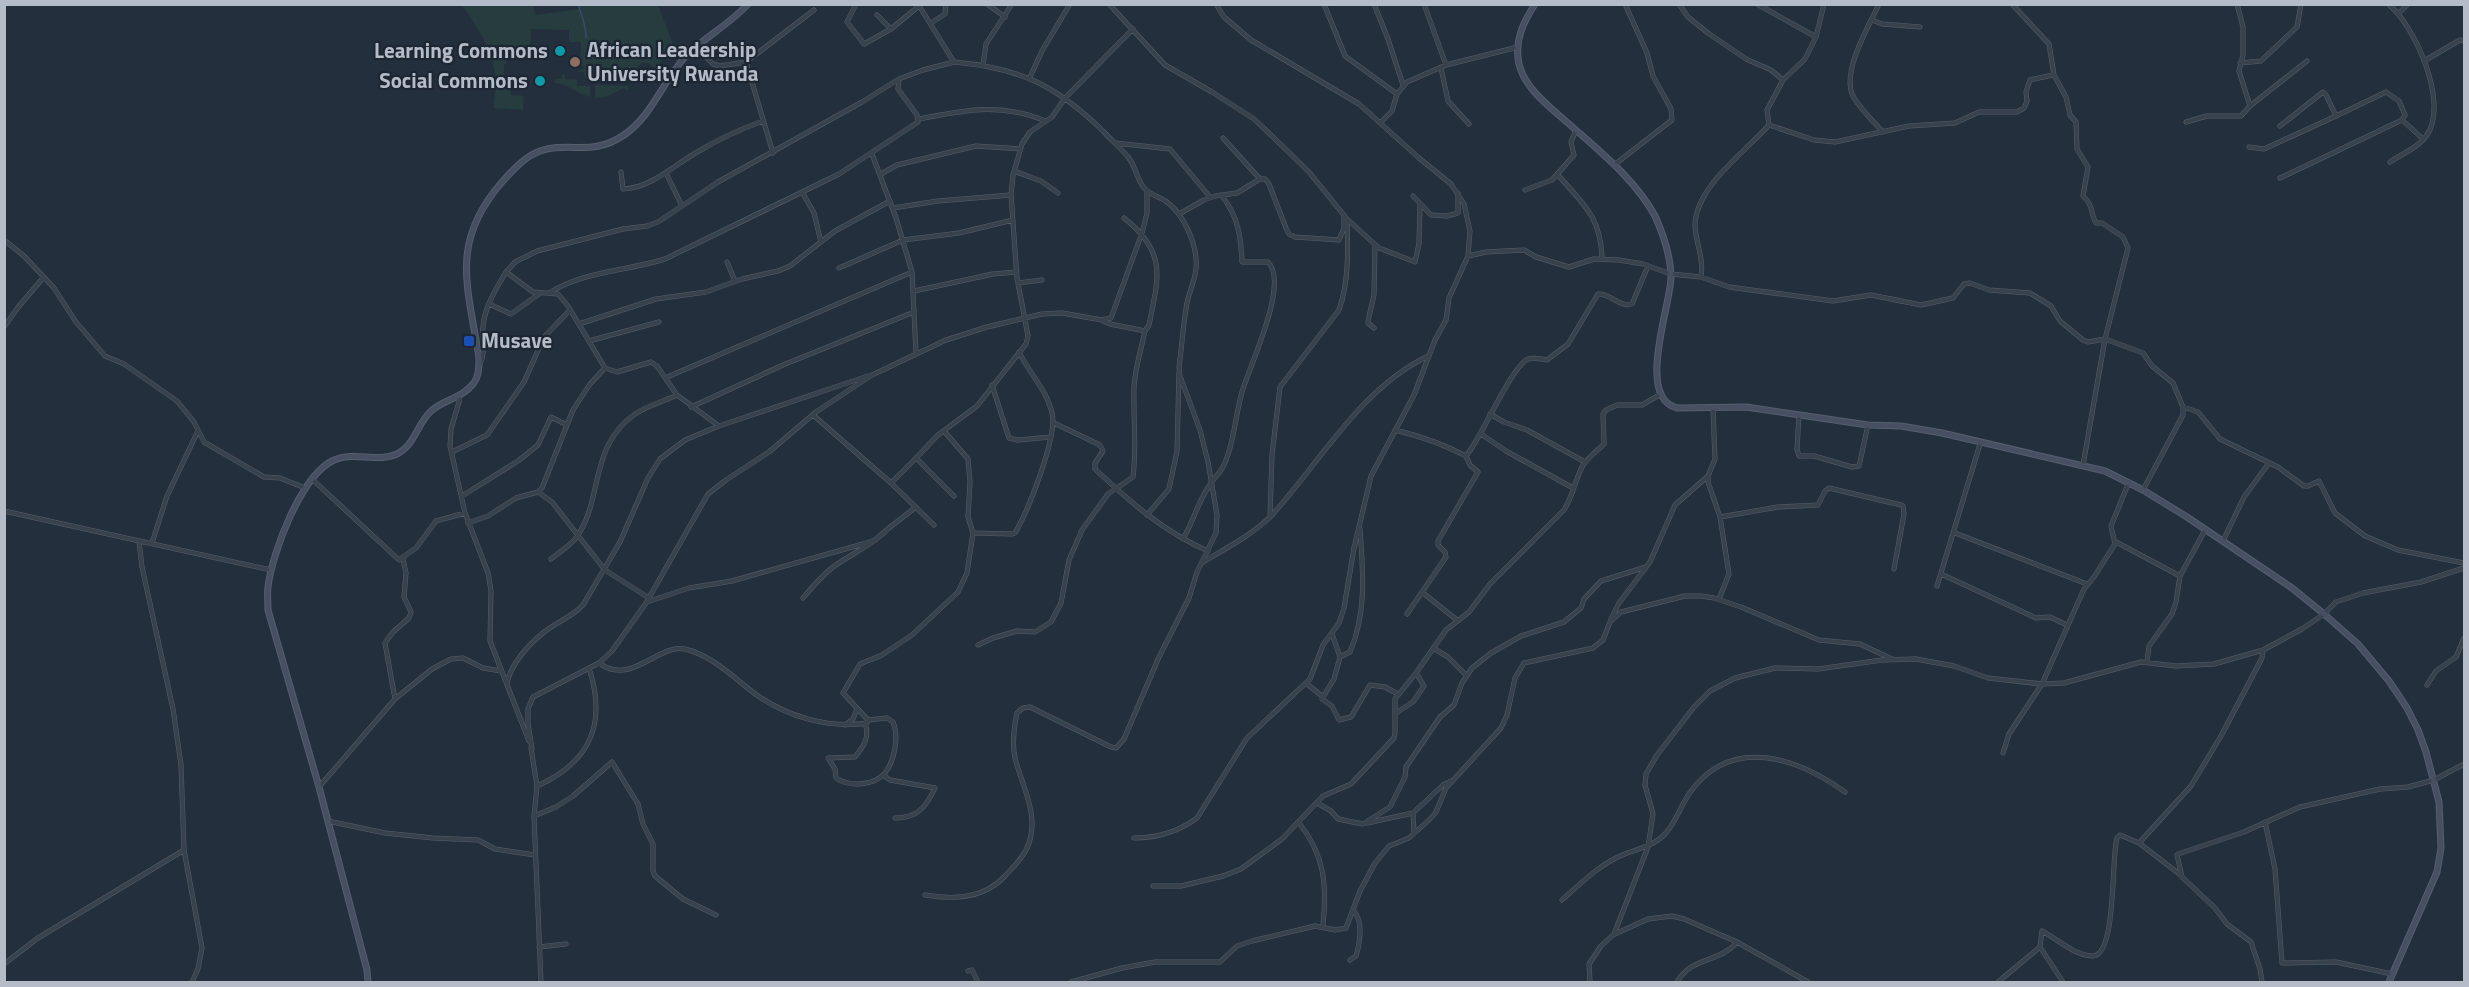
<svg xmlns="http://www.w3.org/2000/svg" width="2469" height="987" viewBox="0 0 2469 987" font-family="'Titillium Web',sans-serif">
  <rect width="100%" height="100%" fill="#242f3e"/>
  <!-- green -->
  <path fill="#263c3f" d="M461,5H533L535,15L579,9L578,5H658L674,47L663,58L656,69L648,63H642L637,67V77L632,81L630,80L629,82L606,81V76L602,72H596L595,68L591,69V76L602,75V81L585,78L584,72H576L585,68L576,63L580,61L581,42H569V30L531,29L530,46H506V64L504,65V78H511V95L524,96L523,110L494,108C493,99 497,91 496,81C494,54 478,25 461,5Z
    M562,74H565V79L577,80V86H590V97C577,94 568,84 555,83V79L562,78Z
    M595,85L628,86V91L624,88L606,97L595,98Z"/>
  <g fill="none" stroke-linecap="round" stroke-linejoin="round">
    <!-- stream -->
    <path stroke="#394c67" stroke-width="1.5" d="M578,4C582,17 586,25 586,38"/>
    <defs>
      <path id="minor" d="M856,4L847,22L864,44L891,29L919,6
        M918,4L954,62C1020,68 1056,85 1103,131C1111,140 1121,148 1128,157C1136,166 1137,181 1145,189C1152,196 1161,197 1168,203C1183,214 1195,241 1196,259C1198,274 1190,289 1187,303C1183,324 1182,346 1179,367L1180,376L1200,430L1208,462L1217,515L1216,533L1197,572L1189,598L1159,657L1124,739L1116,748L1111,747L1030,707L1023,708L1017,713C1014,727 1012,744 1015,758C1022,786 1039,814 1029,843C1025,856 1014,866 1005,876C984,899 954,900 925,895
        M987,4L1005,17
        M1109,4L1165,65L1212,92L1254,119L1273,137L1309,172L1347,219L1379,248L1415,262L1419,244L1420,205
        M1324,4L1345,56L1397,94
        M1374,4L1388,39L1403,85
        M1424,4L1446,65
        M1679,4L1688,17L1708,33L1746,59L1771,70L1783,80
        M1757,4L1816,37
        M1879,4C1869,26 1841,72 1853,96C1860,109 1873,121 1883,132
        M2012,4L2049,44L2054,75L2066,97L2070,115L2076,122L2077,149L2088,167L2083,196C2094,206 2090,213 2096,223H2102L2123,237L2128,248L2105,339L2083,465
        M2237,4L2243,27V55L2239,71L2250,106
        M2388,4C2415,25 2449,103 2427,135C2419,147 2402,154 2390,162
        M2399,13L2408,4
        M877,15L891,29
        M1872,20L1882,24L1920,27
        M931,23L945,14L946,4
        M701,43L705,56L713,64L720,66L746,62L814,10
        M2424,61L2460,40L2464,41
        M746,62L773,153
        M2240,63L2261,61L2297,27L2301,4
        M983,65L986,44L1012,4
        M1441,68L1448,101L1469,124
        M1030,77L1042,51L1070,4
        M918,119C966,110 999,102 1046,121
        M2402,120L2423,139
        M2186,122L2207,116H2241L2250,106L2307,61
        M1380,123L1392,111L1397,94L1407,82L1446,65L1518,47
        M1769,125L1814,140L1835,142L1909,126L1955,123L1979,112H2017L2024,108L2027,101L2026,92L2030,80L2053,75
        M1769,125L1767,110L1783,80L1805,59L1816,37L1824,4
        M1223,138L1260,179
        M1115,143L1170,149L1210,197
        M2249,147L2264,149L2336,116L2326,95L2323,92L2280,126
        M872,154L896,218L912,272L916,354
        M1614,165L1672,120L1671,109L1653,76L1647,53L1625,4
        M1014,171L1041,181L1058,193
        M621,172L623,189C652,188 675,164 699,151C719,139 741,129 763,121
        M666,173L682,206
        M881,174L897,165L976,146L1020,149
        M1557,174C1583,204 1601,216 1602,259
        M2280,178L2402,120L2405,115L2399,101L2386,92L2336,116
        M1525,190L1552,180L1574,155L1571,142L1576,130
        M802,192L814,213L821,242
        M1413,196L1431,215L1447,216L1458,213V193
        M893,208L938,201L1011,195
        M1179,214L1204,200L1215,196L1237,193L1260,179H1265L1269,184L1286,228L1289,234L1295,237L1339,240L1344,228V215
        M4,240L24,256L54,288L76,322L105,356L124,364L177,401L194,422L204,442L264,477L280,478L305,488
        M1468,256L1486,252L1524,250L1536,257L1569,267L1594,259L1619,260L1643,264L1671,274L1701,277L1729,287L1833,301L1871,295L1921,305L1953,298L1964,284L1970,283L1989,290L2030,293L2051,306L2060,321L2083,340L2088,342L2105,339L2143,353L2152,366L2173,383L2183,407V415L2143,490
        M727,262L735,281
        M839,268L903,240L959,233L1013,220
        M506,272L515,262L537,251L623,229L647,226L658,222L718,182L862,102L899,79L923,70L954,62
        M1701,277C1704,258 1696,244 1695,226C1695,187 1746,151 1769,125
        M1018,283L1042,280
        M914,291L993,274L1017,272
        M549,293C584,271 627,271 665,259L839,174L918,122L917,115L898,89L899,79
        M489,304L511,314L539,294
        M1103,321L1110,324L1145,331L1149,325C1159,276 1167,252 1124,218
        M579,324L656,299L706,292L742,279L778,271L790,266L835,231L890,201
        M4,327L19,306L43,278
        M1374,328L1368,323V321L1374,295L1375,245
        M589,341L659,322
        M480,364C486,352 482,339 483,326C485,306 496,289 506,272L533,292L558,294L568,306L605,368L617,372L651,362L657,366L677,395L719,426L868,376
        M665,378L912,272
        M992,385L1009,438L1018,440L1051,437
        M459,396V402L451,429L450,446L465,513L488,573L491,591L490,641L529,741
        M691,407L783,365L914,312
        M2183,407L2198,412L2220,439L2278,467L2304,486H2308L2319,481L2335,513L2365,536L2398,550L2464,563
        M1713,409L1715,459L1708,476V482L1720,517L1778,507L1818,505L1825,491L1829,488L1901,505L1903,506L1904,514L1894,569
        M1490,414L1504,422L1527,430L1585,462
        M813,415L891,483L916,458
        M1799,415L1797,449L1799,456H1814L1852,467L1859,466L1868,425
        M1054,423L1100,445L1103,451L1095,463V469C1130,502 1164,532 1208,551
        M1395,430C1420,436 1443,444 1466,456L1470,465L1478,472L1438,541V545L1445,552L1446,557L1407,614
        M944,431L968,459L970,482L968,517L973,533
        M1481,434L1506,451L1573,488
        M452,452L487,435L524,382L544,337L570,310
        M1466,456C1481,439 1512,365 1528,359C1533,357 1541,359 1547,360L1568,344L1598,294C1610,293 1620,308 1632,304L1648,266
        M312,479L399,560L416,548L436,521L465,513
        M891,483L934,525
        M538,492L552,502L605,570L649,598
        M462,496L518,461L538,445L551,417L567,425
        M954,496L916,458L938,435L977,406L1026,344L1028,336L1017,278L1011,195L1013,175L1022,144L1030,132L1052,117L1065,98L1133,29
        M4,511L271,570
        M1147,515L1169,489L1177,451L1179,372
        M1270,517L1272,455L1280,387L1339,310C1349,282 1348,249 1347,219
        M468,523L488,516L516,498L538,492L542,488L573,410L590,384L605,368
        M889,528L916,507
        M1955,533L2087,584
        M1183,539C1193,522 1198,502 1209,486C1213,479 1219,474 1223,467C1234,444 1235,417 1242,392C1249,367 1290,283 1268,262H1242C1241,237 1238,216 1222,196
        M139,541L142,567L173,709L181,765L184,850L202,948L198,969L192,982
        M2223,541L2244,497L2269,463
        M2116,542L2180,576
        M152,543L167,496L197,433
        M551,559C559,552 570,546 576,538C604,499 588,447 635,414C647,406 664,401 677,395
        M1203,562C1225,549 1255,533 1272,515C1321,461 1360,389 1428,356
        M1941,574L2036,618L2050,617L2067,625
        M1937,586L1980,444
        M1423,593L1457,620
        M1719,599L1729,574L1720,517
        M647,602L689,588L732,581L863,544L875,540L889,528C871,546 853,553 833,567C822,576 812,587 803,598
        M1611,619L1619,603L1650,562L1675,505L1708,476
        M978,645L993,638L1017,631L1035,632L1051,622L1061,603L1069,560L1082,530L1108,494L1133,477C1137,446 1133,417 1134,387C1135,368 1141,350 1145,331
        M1433,648L1448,657L1467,676
        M1340,657L1350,652C1367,613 1363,570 1360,529
        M2147,662L2149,646L2172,614L2176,602L2180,576L2205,530
        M599,663C631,687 659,643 685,649C711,655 733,677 754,693C785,716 828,729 867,723L868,720L843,693L860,664L882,655L912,635L958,592L967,573L973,533L1012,534L1015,533C1028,511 1058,436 1052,413C1047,390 1029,373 1019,352
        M507,683C511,664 528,645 543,633C556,622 571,618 583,605L620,542L648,478L660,459L685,440L719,426
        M1306,683L1323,697L1334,679L1340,657L1332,634
        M2427,685L2436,671L2456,657L2464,638
        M1323,697L1322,699L1332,706L1339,720L1351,717L1370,685L1385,687L1398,694
        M395,699L385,643L393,632L409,618L411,612L404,597L406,573L403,559
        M1396,713L1413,702L1424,686L1416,673
        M865,723C870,737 864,746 855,757L828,758L835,769L836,778C849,787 874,786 885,773C895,760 899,736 893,722L887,718L868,720
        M845,725L853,719L857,709
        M531,748L537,786L534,816L541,982
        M532,749L528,724V709L533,697L599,663L612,651L646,603L708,494L726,480L769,452L816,412L872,375L946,340L987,327L1042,314L1062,313L1102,320L1111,318L1142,233L1147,213V192
        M2003,753L2009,734L2042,684L2084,589L2094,577L2115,544L2111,526L2129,482
        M883,775L890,780L935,788C926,807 918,818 895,818
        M537,786C591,762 607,723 589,668
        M319,787L395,699L432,669L451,659L463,658L483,668L501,671
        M1317,803L1331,811L1338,819L1363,824L1390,807L1405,777L1406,767L1440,717L1454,705L1462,683L1472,668L1491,653L1521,636L1564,622L1581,608L1584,599L1601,581L1646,567
        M1413,813L1414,833
        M534,816L556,807L573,796L612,762L638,804L643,824L653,844V871L655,876L683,899L716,915
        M328,821L385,833L433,838L478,840L495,849L535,855
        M2265,822L2275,869L2282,963L2336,962L2392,974
        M1299,823C1325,855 1327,886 1323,925
        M1367,823L1413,813L1443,785L1451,781
        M1134,838C1158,838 1178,832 1197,818L1247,738L1310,679L1323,645L1339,623L1344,608L1354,548L1371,476L1414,395L1435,340L1446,320L1449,298L1468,256L1470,231L1464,204L1451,184L1419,158L1359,104L1251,40L1224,17L1216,4
        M2139,843L2182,876
        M1153,886H1181L1223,876L1241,869L1282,839L1323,796L1351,784L1394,738L1395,732V699L1416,673L1446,630L1469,612L1490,584L1564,510C1573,496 1575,480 1583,465C1588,458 1598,450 1604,444L1603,414L1606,410L1617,405H1642L1661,394
        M1562,900C1580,884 1598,866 1620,856C1633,850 1647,848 1658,840C1675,828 1679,807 1691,791C1733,735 1797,758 1845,792
        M1615,934L1648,919L1672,916L1684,919L1737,942L1808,982
        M539,947L566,944
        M2040,947L2063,982
        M1350,960L1356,956C1360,942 1363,922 1354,911
        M4,964L38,938L184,850
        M968,971L972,970L978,982
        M1071,982L1122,968L1155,962H1220L1237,946L1252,941L1315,926L1335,930L1346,928L1360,891L1375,863L1389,846L1409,838L1431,818L1436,812L1446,788L1501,728L1507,715L1515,678L1524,663L1593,648L1603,640L1610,622L1621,612L1685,596H1701L1714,598L1741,607L1819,640L1860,644L1892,659
        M1590,982L1589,964L1601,946L1614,934L1648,847L1653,814L1645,785L1646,774L1657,755L1694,707L1710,691L1735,678L1775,668L1818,669L1882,660L1916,659L1954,666L1988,678L2042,684L2064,683L2141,662L2176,666L2214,664L2263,650L2302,629L2324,614L2336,602L2363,593L2421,582L2464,568
        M1677,982C1692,956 1720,963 1737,942
        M1998,982L2040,947L2042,931C2057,939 2074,955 2092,956C2117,958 2111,857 2117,838L2120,835L2139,843L2191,786L2221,736L2262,658L2263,650
        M2262,982L2260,969L2251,942L2227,924L2215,908L2182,877L2177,855L2178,854L2244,832L2300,807L2380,789L2408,787L2434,780L2464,764"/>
      <path id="secondary" d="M1535,4C1523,23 1514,41 1519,64C1525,89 1550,107 1568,123C1599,151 1635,179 1655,216C1664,236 1671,256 1671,278C1670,307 1636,398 1677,408L1746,407L1868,425L1901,426L1942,433L2105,471L2143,490L2187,517L2292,588L2324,614L2358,644L2389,681L2407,708L2418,730L2426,752L2439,802L2441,848L2437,872L2389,982
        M368,982L367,970L319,787L268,610C268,602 267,594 268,587C272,553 301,475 334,460C355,451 377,463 397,454C415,445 417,424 431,411C443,400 462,398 473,384C479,377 479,367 479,358C468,286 449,243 502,182C513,170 524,157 540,151C569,141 592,157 624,135C652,116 663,81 685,57C704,37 729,25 748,4"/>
    </defs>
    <!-- minor casing -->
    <use href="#minor" stroke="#565f6c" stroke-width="5"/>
    <!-- secondary casing -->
    <use href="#secondary" stroke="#565f6c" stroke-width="7"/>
    <!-- minor -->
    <use href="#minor" stroke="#38414e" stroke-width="4"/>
    <!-- secondary -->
    <use href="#secondary" stroke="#465061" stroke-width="5"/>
  </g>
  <!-- markers -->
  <g fill="#0f9aa8" stroke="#1d2633" stroke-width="2">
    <circle cx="560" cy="51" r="6"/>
    <circle cx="540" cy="81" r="6"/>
  </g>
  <circle fill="#8d6e63" stroke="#1d2633" stroke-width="2" cx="575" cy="62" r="6"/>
  <rect fill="#1a4fb4" stroke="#1d2633" stroke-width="2" x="463" y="335" width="12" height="12" rx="3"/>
  <g text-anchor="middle" stroke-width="4.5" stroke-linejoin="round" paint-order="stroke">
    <!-- poi labels -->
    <g font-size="21" font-weight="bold" fill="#b4bcc9" stroke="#1d2633" text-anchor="start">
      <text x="587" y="57">African Leadership<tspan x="587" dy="24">University Rwanda</tspan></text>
      <text x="548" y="58" text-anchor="end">Learning Commons</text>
      <text x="528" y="88" text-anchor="end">Social Commons</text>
      <text x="481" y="348">Musave</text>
    </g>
  </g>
  <!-- border -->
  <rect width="2469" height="987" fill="none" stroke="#b4bcc9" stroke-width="12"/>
</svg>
